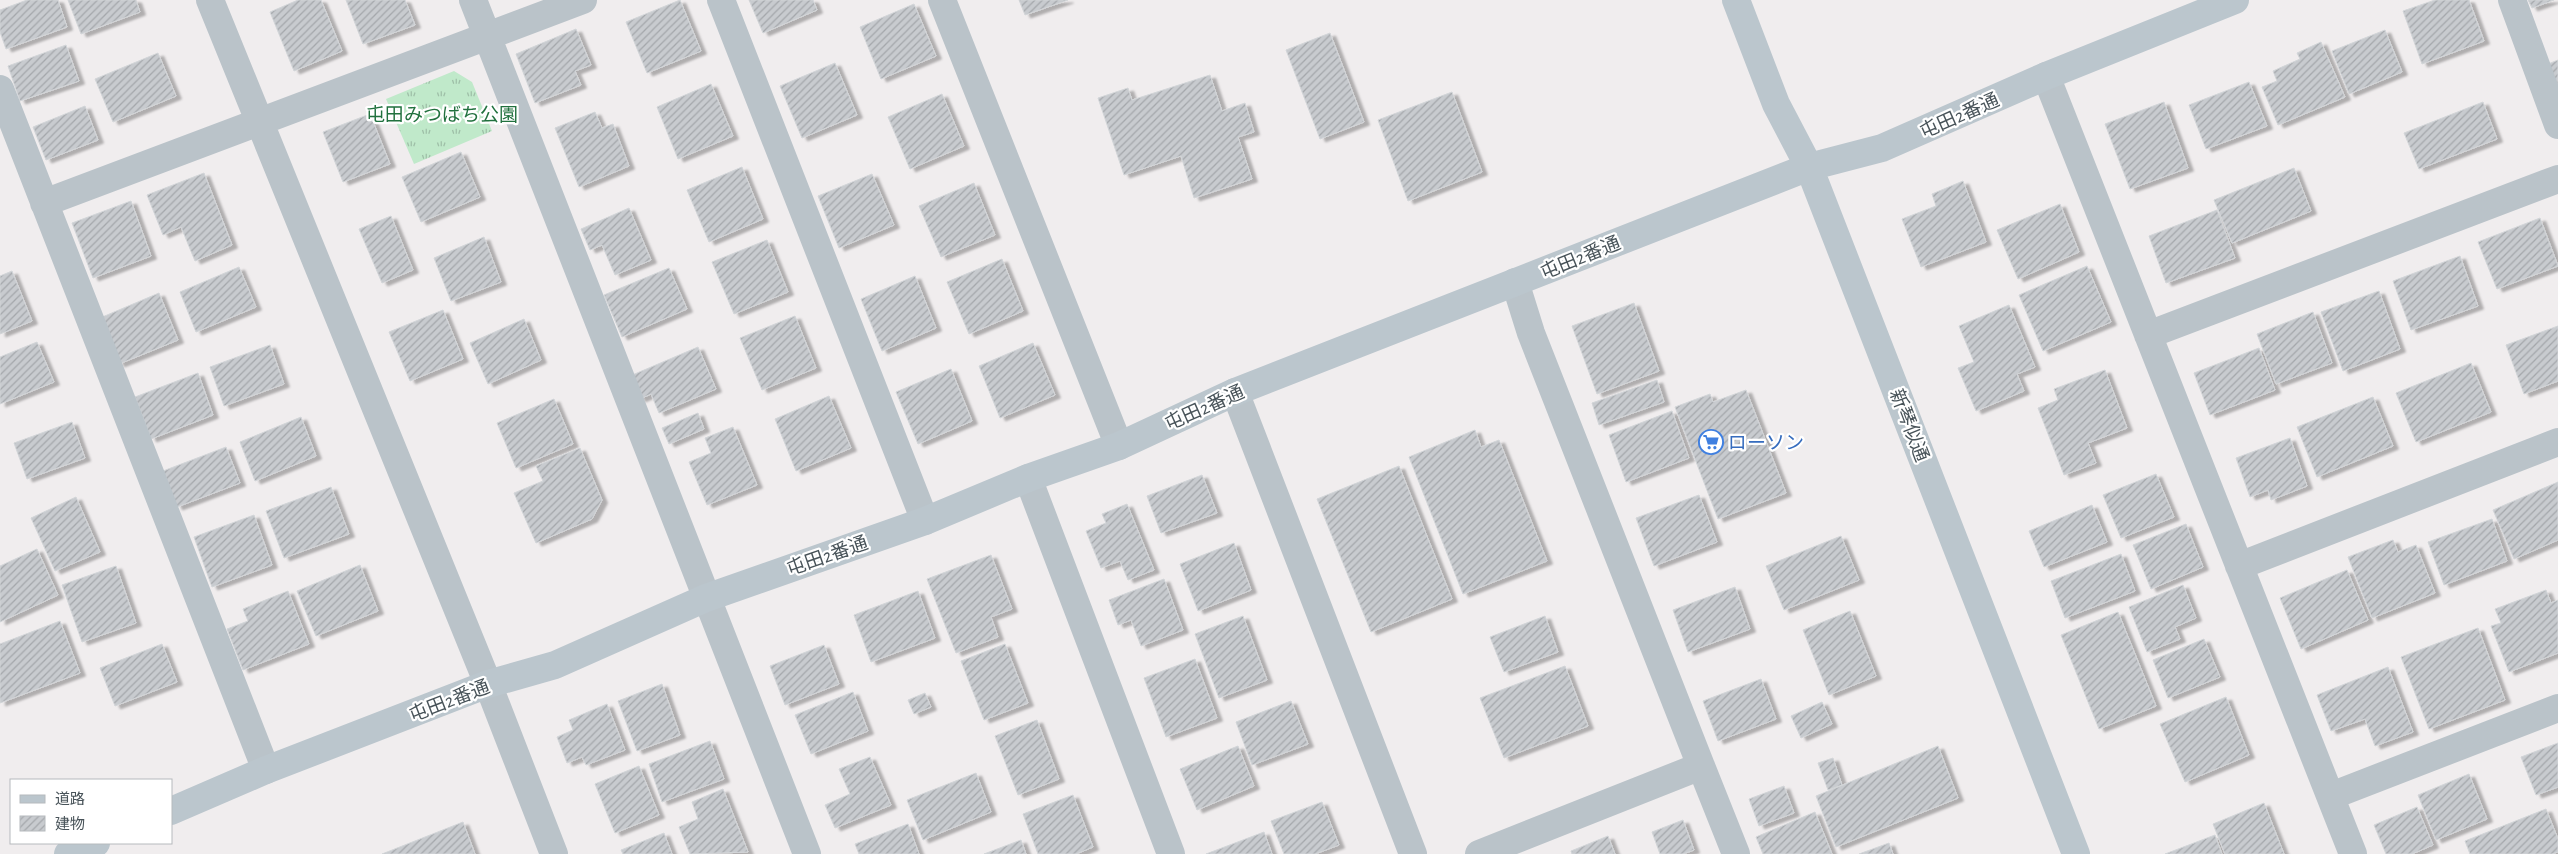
<svg xmlns="http://www.w3.org/2000/svg" width="2558" height="854" viewBox="0 0 2558 854" font-family="'Alegreya Sans','Noto Sans JP',sans-serif">
  <defs>
    <pattern id="grass-tufts" width="24" height="20" patternUnits="userSpaceOnUse" patternTransform="scale(1.25)"><rect width="24" height="20" fill="#c0e9ca"/><path d="M3 7l-1-3M5 7V3M7 7l1-3M15 17l-1-3M17 17v-4M19 17l1-3" fill="none" stroke="#9ebfa7"/></pattern>
    <pattern id="building-hatch" width="6" height="6" patternUnits="userSpaceOnUse" patternTransform="scale(1.25)"><rect width="6" height="6" fill="#c8cbcf"/><path d="M-1 1l2-2M0 6l6-6M5 7l2-2" fill="none" stroke="#a4a7ab"/></pattern>
    <filter id="shadow"><feDropShadow dx="5.5" dy="3" stdDeviation="1" flood-color="#0004"/></filter>
  </defs>
  <rect width="100%" height="100%" fill="#f0edee"/>
  <!-- grass -->
  <path fill="url(#grass-tufts)" d="M454,71L472,82L492,131L414,164L386,99Z"/>
  <!-- building -->
  <path fill="url(#building-hatch)" stroke="#d2d5d8" filter="url(#shadow)" d="M27,0H58L67,27L6,49L0,32V10Z
    M68,0H136L140,12L81,34Z
    M298,0H321L342,51L294,71L270,12Z
    M346,0H405L415,25L363,44Z
    M680,0L701,51L647,73L626,22Z
    M749,0H813L817,10L763,33Z
    M1019,0H1068L1025,15Z
    M2435,0H2469L2484,41L2422,64L2403,11Z
    M2528,0H2554L2532,8Z
    M914,4L936,56L881,79L860,27Z
    M576,29L591,65L575,71L581,85L535,103L516,54Z
    M2385,30L2402,72L2349,94L2332,51Z
    M1330,33L1364,122L1320,139L1286,50Z
    M2321,42L2345,97L2278,125L2262,87L2277,81L2273,71L2300,59L2297,53Z
    M66,45L79,81L20,101L8,66Z
    M158,53L176,96L113,122L95,79Z
    M2558,60V90L2548,64Z
    M835,63L857,115L802,138L780,86Z
    M1210,75L1222,111L1245,103L1254,132L1238,137L1252,179L1194,198L1181,156L1124,175L1098,98L1128,88L1132,100Z
    M2249,82L2267,126L2206,149L2189,105Z
    M711,84L733,136L678,159L657,107Z
    M1452,92L1482,172L1408,201L1378,120Z
    M942,94L964,146L910,169L888,117Z
    M2164,102L2188,168L2130,189L2105,124Z
    M2483,102L2497,139L2419,169L2404,133Z
    M85,106L98,140L46,160L33,127Z
    M595,112L602,128L613,124L629,166L579,187L555,128Z
    M370,114L390,164L343,182L323,132Z
    M461,152L480,197L421,222L402,177Z
    M742,167L763,219L709,242L687,190Z
    M2294,168L2311,211L2232,243L2214,200Z
    M204,173L232,245L195,261L181,227L163,235L147,195Z
    M872,174L894,225L839,248L818,196Z
    M1963,181L1986,242L1921,267L1902,219L1936,206L1932,194Z
    M974,183L995,235L941,257L919,206Z
    M131,201L151,256L93,278L72,223Z
    M2060,204L2079,252L2018,279L1997,230Z
    M629,208L651,260L615,275L602,245L590,250L581,229Z
    M2217,210L2235,258L2166,283L2149,236Z
    M391,216L413,270L382,283L359,229Z
    M2540,218L2558,266L2497,289L2478,242Z
    M484,237L501,282L451,301L434,258Z
    M767,240L788,292L734,314L712,262Z
    M2460,256L2478,306L2411,330L2393,281Z
    M1002,259L1023,311L969,334L947,282Z
    M2087,266L2111,322L2043,351L2019,295Z
    M239,267L256,307L196,332L180,292Z
    M669,268L687,309L622,337L604,295Z
    M12,271L32,321L0,334V276Z
    M915,276L936,328L882,351L861,299Z
    M2379,291L2400,349L2343,371L2321,312Z
    M159,293L178,340L119,364L100,318Z
    M1634,303L1659,371L1597,394L1572,326Z
    M2009,305L2035,367L2017,374L2024,391L1976,411L1958,368L1974,362L1959,326Z
    M443,310L463,359L410,381L389,332Z
    M2313,312L2332,363L2276,384L2257,334Z
    M795,316L816,368L762,390L740,338Z
    M524,319L541,360L488,384L470,343Z
    M2558,326V381L2524,394L2506,345Z
    M37,342L54,382L0,404V357Z
    M1033,343L1055,395L1000,418L979,366Z
    M270,345L284,384L224,406L210,367Z
    M698,347L716,389L659,413L651,394L640,399L630,376Z
    M2259,348L2275,390L2210,415L2194,373Z
    M2471,363L2491,412L2416,442L2396,393Z
    M951,369L972,421L918,444L896,392Z
    M2105,370L2127,428L2088,443L2096,463L2064,475L2038,408L2058,400L2054,389Z
    M198,373L213,415L151,439L135,397Z
    M1657,380L1664,402L1599,425L1592,403Z
    M1746,390L1786,493L1718,519L1675,407L1710,394L1713,402Z
    M829,396L851,448L796,471L775,419Z
    M2373,397L2393,446L2317,477L2297,427Z
    M554,399L573,444L516,468L497,423Z
    M1672,411L1689,458L1626,482L1609,435Z
    M698,413L704,429L669,444L662,428Z
    M301,417L316,456L255,481L240,442Z
    M72,422L85,458L27,479L14,443Z
    M733,427L757,485L707,505L689,462L711,453L705,438Z
    M1475,430L1481,447L1499,440L1547,561L1463,594L1409,457Z
    M2290,438L2307,486L2271,500L2268,490L2250,497L2236,458Z
    M226,447L240,483L177,507L163,471Z
    M580,448L602,500L592,519L536,543L514,493L543,481L536,466Z
    M1399,466L1452,599L1371,632L1317,499Z
    M2156,474L2174,517L2121,538L2103,495Z
    M1202,475L1217,513L1161,533L1147,496Z
    M2558,482V540L2514,559L2493,510Z
    M331,487L349,534L284,558L266,511Z
    M1699,495L1717,542L1654,566L1636,518Z
    M76,497L100,552L55,571L31,518Z
    M1127,504L1154,570L1128,580L1120,561L1101,568L1086,531L1106,523L1102,514Z
    M2092,505L2107,542L2044,567L2029,531Z
    M254,515L272,565L212,587L194,537Z
    M2492,519L2507,561L2444,585L2428,542Z
    M2186,524L2203,567L2151,589L2133,545Z
    M1841,536L1859,580L1784,610L1766,566Z
    M2393,540L2398,552L2416,545L2435,593L2372,618L2348,557Z
    M1234,543L1251,590L1198,611L1180,564Z
    M37,549L58,595L0,622V566Z
    M2121,554L2135,591L2065,618L2051,581Z
    M991,555L1012,609L991,617L998,637L956,653L927,579Z
    M360,565L378,611L316,636L297,591Z
    M116,566L136,623L82,642L62,585Z
    M2347,570L2368,620L2301,649L2280,598Z
    M1164,579L1183,630L1141,646L1131,620L1118,625L1109,600Z
    M2183,585L2196,618L2175,627L2180,639L2147,652L2129,607Z
    M1735,587L1750,629L1688,652L1673,610Z
    M2546,590L2551,603L2558,600V653L2509,672L2491,626L2501,623L2495,609Z
    M288,591L309,644L243,670L227,629L248,621L243,609Z
    M918,591L935,638L871,662L854,615Z
    M1850,611L1876,676L1829,695L1803,630Z
    M2118,612L2156,706L2099,729L2061,635Z
    M1243,616L1267,680L1219,698L1195,634Z
    M1545,616L1558,652L1504,672L1490,637Z
    M60,621L80,673L0,703V644Z
    M2478,628L2505,700L2429,729L2401,657Z
    M2204,639L2220,677L2168,698L2153,660Z
    M162,644L177,682L115,706L100,668Z
    M1005,644L1028,703L984,720L961,661Z
    M824,645L839,684L785,705L770,666Z
    M1195,659L1217,718L1166,737L1144,678Z
    M1565,666L1588,726L1504,758L1480,698Z
    M2388,667L2413,732L2375,746L2365,719L2331,731L2317,695Z
    M1761,679L1776,719L1718,741L1703,701Z
    M662,684L680,735L637,751L618,701Z
    M853,692L868,731L811,754L795,715Z
    M925,693L931,707L914,714L908,700Z
    M2226,697L2249,755L2185,782L2160,724Z
    M1291,701L1308,744L1252,765L1236,722Z
    M1822,702L1832,724L1801,738L1791,716Z
    M607,704L625,750L586,765L582,757L567,763L557,737L573,730L569,720Z
    M1037,720L1059,779L1018,795L995,736Z
    M710,741L724,779L662,802L649,764Z
    M2558,743V787L2536,795L2521,757Z
    M1238,746L1254,786L1197,810L1180,769Z
    M1938,746L1958,798L1836,847L1816,796Z
    M870,757L891,805L835,828L825,805L850,794L839,769Z
    M1833,758L1842,785L1828,790L1818,763Z
    M639,766L659,815L615,833L595,784Z
    M976,773L991,812L923,840L907,800Z
    M2469,774L2487,819L2436,840L2418,795Z
    M1784,786L1794,813L1759,826L1749,799Z
    M723,789L748,852L690,854L679,827L698,819L692,802Z
    M1073,795L1093,847L1076,854H1038L1023,814Z
    M1322,802L1339,845L1315,854H1284L1271,821Z
    M2264,803L2284,854H2225L2213,824Z
    M2417,807L2433,845L2412,854H2386L2374,825Z
    M2546,809L2558,839V852L2552,854H2470L2465,841Z
    M1815,812L1832,854H1763L1756,837Z
    M1683,820L1694,850L1683,854H1660L1652,832Z
    M463,822L475,854H382Z
    M908,824L919,854H859L855,844Z
    M1264,832L1272,854H1206Z
    M664,833L672,854H623L621,850Z
    M2215,835L2222,854H2165Z
    M1608,836L1615,854H1572L1571,851Z
    M1021,840L1026,854H984Z
    M1889,843L1893,854H1859Z"/>
  <g fill="none" stroke-linecap="round" stroke-linejoin="round">
    <!-- street -->
    <path stroke="#bac3c9" stroke-width="28" d="M210,0L488,684L554,854
      M473,0L807,854
      M721,0L925,521
      M942,0L1119,446
      M2512,0L2558,125
      M2046,76L2353,854
      M0,89L266,770
      M44,203L583,0
      M1515,282L1531,333L1701,766
      M2148,335L2558,179
      M1235,392L1413,854
      M1028,478L1171,854
      M2239,566L2558,442
      M2331,796L2558,708
      M1479,854L1701,766L1736,854"/>
    <!-- secondary -->
    <path stroke="#bbc6cd" stroke-width="28" d="M1736,0L1776,104L1809,167L2076,854
      M171,811L266,770L488,684L555,665L706,598L925,521L1028,478L1119,446L1235,392L1809,167L1882,148L2046,76L2235,0
      M68,854L96,843"/>
  </g>
  <!-- icons -->
  <defs>
    <symbol id="supermarket-ring" viewBox="-11 -11 22 22"><circle r="9.5" fill="#fff" stroke="#3f7fe0" stroke-width="1.5"/><path d="M-6-5.5h2.5l.6 2H6L4.5 2H-2.5L-4.4-4H-6ZM-1.5 3.2a1.3 1.3 0 1 0 .1 0ZM3 3.2a1.3 1.3 0 1 0 .1 0Z" fill="#3f7fe0"/></symbol>
  </defs>
  <g fill-rule="evenodd">
    <use href="#supermarket-ring" x="1697" y="428" width="28" height="28"/>
  </g>
  <g text-anchor="middle" stroke-width="4.5" stroke-linejoin="round" paint-order="stroke">
    <!-- park labels -->
    <g font-size="19" fill="#21713e" stroke="#fff">
      <text x="442" y="121">屯田みつばち公園</text>
    </g>
    <!-- street labels -->
    <g font-size="19" fill="#485359" stroke="#fff">
      <text transform="translate(1959 115) rotate(-24)" y="7">屯田2番通</text>
      <text transform="translate(1580 257) rotate(-22)" y="7">屯田2番通</text>
      <text transform="translate(1204 407) rotate(-24)" y="7">屯田2番通</text>
      <text transform="translate(1910 425) rotate(69)" y="7">新琴似通</text>
      <text transform="translate(827 555) rotate(-19)" y="7">屯田2番通</text>
      <text transform="translate(449 700) rotate(-21)" y="7">屯田2番通</text>
    </g>
    <!-- shop labels -->
    <g font-size="19" fill="#366cbe" stroke="#fff" text-anchor="start">
      <text x="1728" y="449">ローソン</text>
    </g>
  </g>
  <!-- legend -->
  <rect x="10" y="779" width="162" height="65" fill="#ffffff" stroke="#b6babd"/>
  <rect x="20" y="795" width="25" height="8" fill="#bbc6cd" stroke="#b6babd"/>
  <text x="55" y="804" font-size="15" fill="#485359">道路</text>
  <rect x="20" y="816" width="25" height="15" fill="url(#building-hatch)" stroke="#b6babd"/>
  <text x="55" y="829" font-size="15" fill="#485359">建物</text>
</svg>
